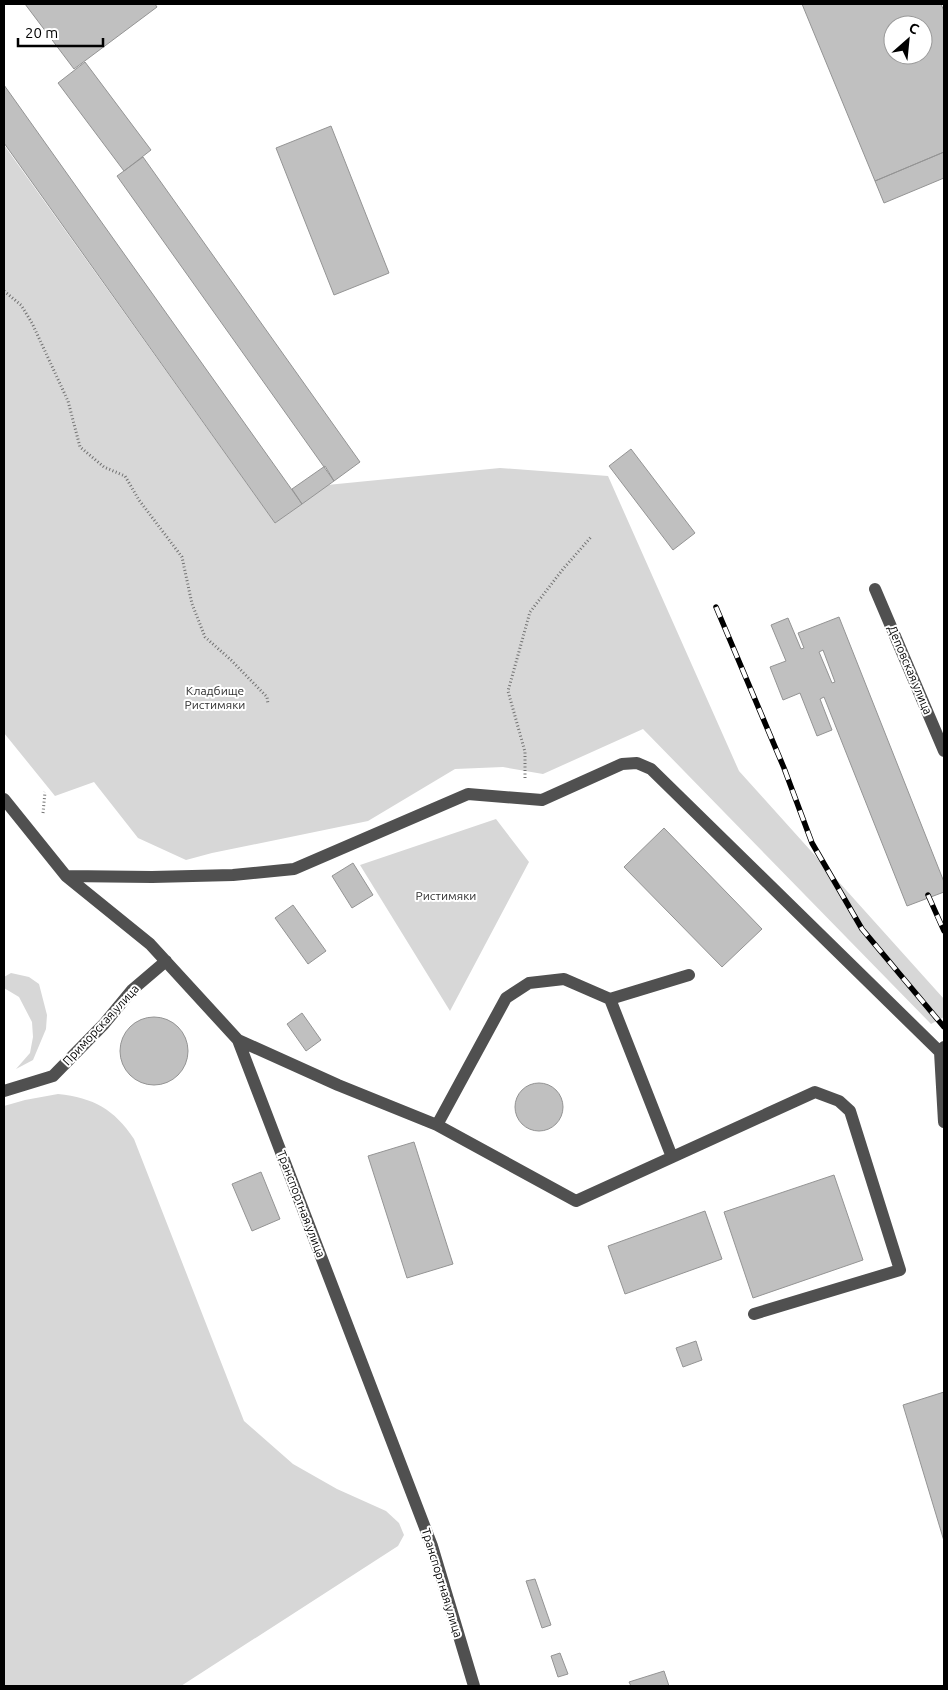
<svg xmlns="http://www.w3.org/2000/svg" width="948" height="1690" viewBox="0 0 948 1690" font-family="Ubuntu,sans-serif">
  <rect width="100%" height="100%" fill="#fff"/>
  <!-- green -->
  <path fill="#d7d7d7" d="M4,145L275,523L327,485L500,468L608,476L739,771L944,999V1017L931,1024L643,729L543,774L503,767L455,769L368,821L212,853L186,860L138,838L94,782L55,796L4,733Z
    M496,819L529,862L450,1011L360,865Z
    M11,973L29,977L39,984L47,1015L46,1029L33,1060L16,1069L30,1053L33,1037L32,1022L19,997L4,988V977Z
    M58,1094C94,1098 114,1109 134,1139L244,1421L293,1464L337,1489L386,1511L399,1523L404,1535L398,1546L181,1686H4V1106L25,1100Z"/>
  <!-- building -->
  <path fill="#c0c0c0" stroke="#949494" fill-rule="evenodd" d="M25,4H155L157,7L74,69Z
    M802,4H941L944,11V152L875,181ZM893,25H923V55H893Z
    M85,62L151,150L124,171L58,83Z
    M4,85L302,504L275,523L4,143Z
    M331,126L389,273L334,295L276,148Z
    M944,152V178L884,203L875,181Z
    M143,157L360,462L334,481L117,176Z
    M631,449L695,533L673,550L609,466Z
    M325,466L334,481L302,504L292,489Z
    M839,617L944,882V892L907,906L824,697L820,699L832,730L817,736L800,693L783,700L770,667L786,661L771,625L788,618L801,649L804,648L798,633ZM823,650L835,682L832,683L819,652Z
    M664,828L762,929L722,967L624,867Z
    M353,863L373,895L352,908L332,876Z
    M293,905L326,951L308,964L275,918Z
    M302,1013L321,1040L306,1051L287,1024Z
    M120 1051a34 34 0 1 1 68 0a34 34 0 1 1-68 0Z
    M515 1107a24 24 0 1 1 48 0a24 24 0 1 1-48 0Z
    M414,1142L453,1264L407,1278L368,1156Z
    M261,1172L280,1219L252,1231L232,1184Z
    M834,1175L863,1260L753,1298L724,1212Z
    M705,1211L722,1259L625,1294L608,1246Z
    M696,1341L702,1360L683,1367L676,1348Z
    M944,1392V1541L903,1405Z
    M535,1579L551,1625L542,1628L526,1581Z
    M560,1653L568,1674L558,1677L551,1656Z
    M664,1671L669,1686H631L629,1682Z"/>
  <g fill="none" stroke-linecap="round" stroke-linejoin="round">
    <!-- path -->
    <path stroke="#727272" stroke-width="3" stroke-dasharray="1 2.5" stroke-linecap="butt" d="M4,291L21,305L32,323L68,401L80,447L104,467L125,476L139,500L182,557L192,604L205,637L231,660L267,697L268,704
      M525,778V752L508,691L530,612L563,569L592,536
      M43,813L45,792"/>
    <!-- minor -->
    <path stroke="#505050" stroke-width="12" d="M875,589L944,751
      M4,799L66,876L150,944L238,1040L432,1546L474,1686
      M66,876L152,877L233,875L294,869L468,794L542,800L622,764L637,763L651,769L940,1052
      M610,999L689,975
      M238,1040L338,1085L437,1125L576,1201L815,1092L839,1101L850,1111L900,1270L754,1314
      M944,1047L940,1052L944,1122
      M4,1091L53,1076L104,1024L132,990L166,961
      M437,1125L506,998L529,983L564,979L610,999L672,1157"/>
    <defs>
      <path id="rail" d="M716,607L784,768L812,843L862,929L944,1027
        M928,895L944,931"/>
    </defs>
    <!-- rail casing -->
    <use href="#rail" stroke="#000" stroke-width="5.5"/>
    <!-- rail -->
    <use href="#rail" stroke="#fff" stroke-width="4" stroke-dasharray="11" stroke-linecap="butt"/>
  </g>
  <g text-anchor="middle" stroke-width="4" stroke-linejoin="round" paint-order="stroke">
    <!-- street labels -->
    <g font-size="12" fill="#000" stroke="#fff">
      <text transform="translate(910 670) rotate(67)" y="4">Деповская улица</text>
      <text transform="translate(101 1025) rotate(-47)" y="4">Приморская улица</text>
      <text transform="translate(301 1204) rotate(69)" y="4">Транспортная улица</text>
      <text transform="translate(442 1583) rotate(73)" y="4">Транспортная улица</text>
    </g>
    <!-- park labels -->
    <g font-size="12" fill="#2e2e2e" stroke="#fff">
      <text x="215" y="695">Кладбище<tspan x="215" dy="14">Ристимяки</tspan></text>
      <text x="446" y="900">Ристимяки</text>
    </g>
  </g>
  <!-- border -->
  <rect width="948" height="1690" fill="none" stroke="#000000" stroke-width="10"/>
  <!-- north arrow -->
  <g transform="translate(908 40) rotate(27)"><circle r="24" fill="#ffffff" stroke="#999999"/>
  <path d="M0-4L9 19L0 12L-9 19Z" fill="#000000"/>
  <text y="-8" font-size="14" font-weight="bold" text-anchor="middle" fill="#000000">С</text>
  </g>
  <!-- scale -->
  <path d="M18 38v8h85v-8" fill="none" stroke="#000000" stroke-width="2.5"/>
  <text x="25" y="38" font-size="15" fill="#000000" stroke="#ffffff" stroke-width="4" paint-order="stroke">20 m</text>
</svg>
